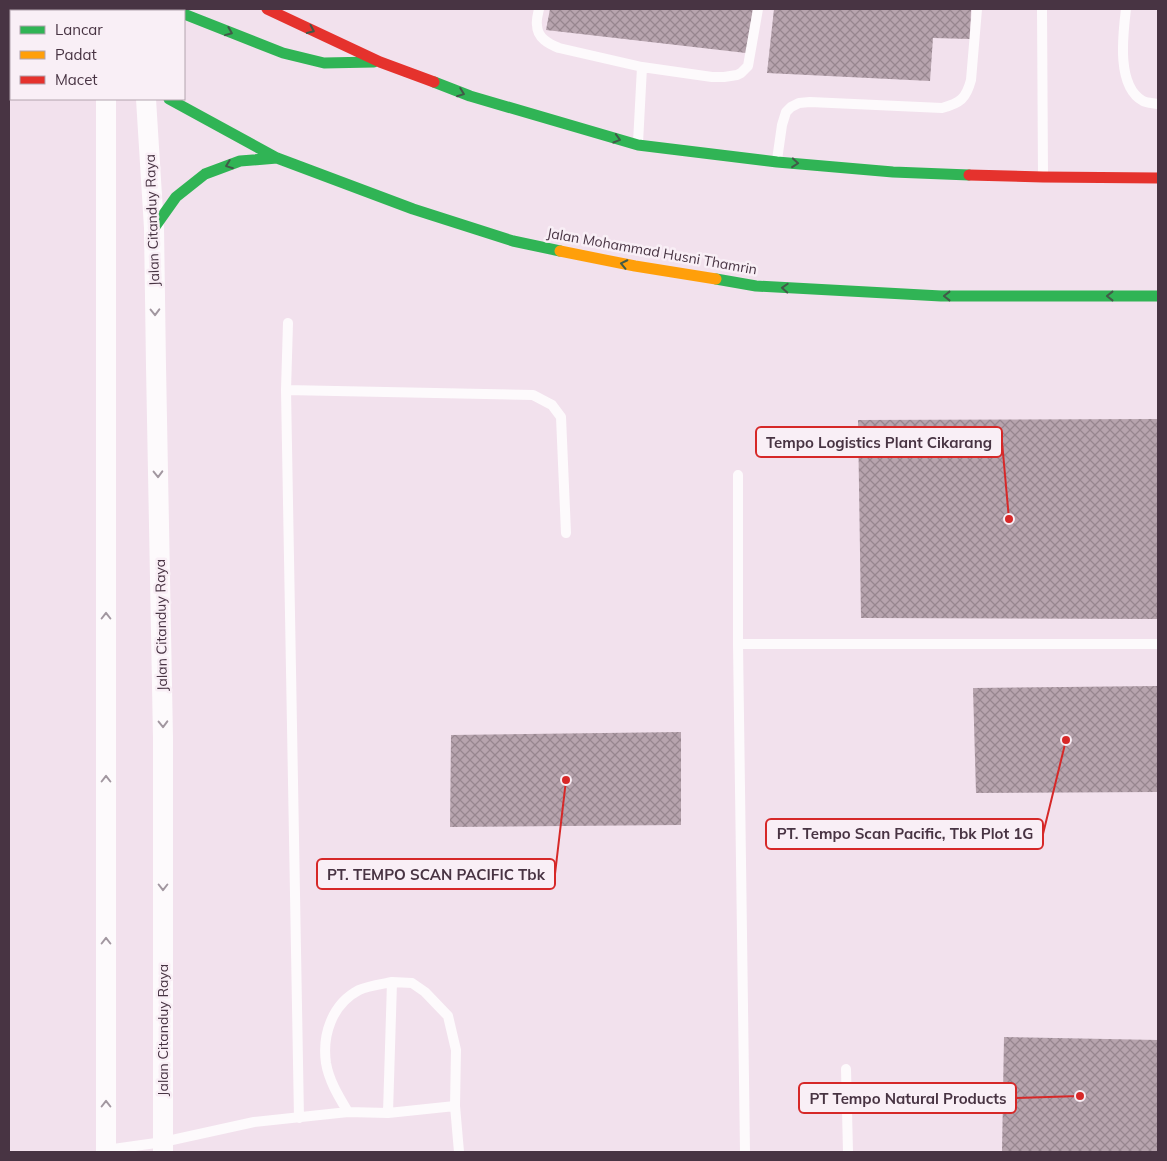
<svg xmlns="http://www.w3.org/2000/svg" width="1167" height="1161" viewBox="0 0 1167 1161" font-family="Mulish,sans-serif">
  <defs>
    <pattern id="building-cross-hatch" width="8" height="8" patternUnits="userSpaceOnUse" patternTransform="scale(1.25)"><rect width="8" height="8" fill="#b7a4ae"/><path d="M0 0l8 8M0 8l8-8" fill="none" stroke="#97868f"/></pattern>
  </defs>
  <rect width="100%" height="100%" fill="#f2e1ed"/>
  <!-- building -->
  <path fill="url(#building-cross-hatch)" d="M550,9H753L746,53L546,30Z
    M774,9H971L970,39L933,38L930,81L767,73Z
    M1158,419V619L861,618L858,420Z
    M1158,686V792L976,793L973,688Z
    M681,732V825L450,827L451,735Z
    M1004,1037L1158,1040V1152H1002Z"/>
  <g fill="none" stroke-linecap="round" stroke-linejoin="round">
    <!-- lane -->
    <path stroke="#fdfafc" stroke-width="10" d="M539,9C538,14 536,20 537,25C537,38 549,44 559,48L642,67L638,143
      M1042,9L1043,176
      M1126,9C1123,34 1116,86 1143,101C1147,103 1153,103 1158,104
      M642,67L712,77H724L737,75L741,73L748,66L758,9
      M777,160L782,125L786,112L791,107L799,103L810,102L942,108C960,103 966,99 971,80L977,9
      M288,323L286,390L299,1118
      M286,390L533,395L552,405L561,417L566,533
      M738,644V475
      M392,982L412,983L425,992L448,1016L456,1050L455,1106L388,1113L348,1112C339,1097 329,1081 326,1063C322,1035 332,1004 359,990C367,986 382,984 392,982Z
      M846,1069L848,1152
      M455,1106L459,1152
      M388,1113L392,982
      M106,1150L163,1142L254,1122L348,1112
      M745,1152L738,644H1158"/>
    <!-- street -->
    <path stroke="#fdfafc" stroke-width="20" d="M107,11V9
      M106,99V1152
      M146,99L154,228L156,366L163,738V1152"/>
    <!-- fast -->
    <path stroke="#30b455" stroke-width="11" d="M14,9L18,11
      M184,14L283,53L324,63L374,62
      M434,82L470,96L638,145L777,162L893,172L969,175
      M169,99L277,158L413,209L513,241L560,251
      M154,228L176,197L205,174L240,161L277,158
      M716,279L756,286L941,296H1158"/>
    <!-- slow -->
    <path stroke="#ff9f0a" stroke-width="11" d="M560,251L635,266L716,279"/>
    <!-- jam -->
    <path stroke="#e5322d" stroke-width="11" d="M267,9L380,62L434,82
      M969,175L1043,177L1158,178"/>
  </g>
  <!-- one-way arrows -->
  <defs><path id="oneway-chevron" d="M-2-3.5L2.5 0L-2 3.5" fill="none" stroke-width="1.6" stroke-linecap="round" stroke-linejoin="round" transform="scale(1.25)"/></defs>
  <g stroke="#415a48">
    <use href="#oneway-chevron" transform="translate(311 30) rotate(25)"/>
    <use href="#oneway-chevron" transform="translate(229 32) rotate(22)"/>
    <use href="#oneway-chevron" transform="translate(461 93) rotate(21)"/>
    <use href="#oneway-chevron" transform="translate(617 139) rotate(16)"/>
    <use href="#oneway-chevron" transform="translate(795 163) rotate(5)"/>
    <use href="#oneway-chevron" transform="translate(229 165) rotate(159)"/>
    <use href="#oneway-chevron" transform="translate(624 264) rotate(-168)"/>
    <use href="#oneway-chevron" transform="translate(785 288) rotate(-177)"/>
    <use href="#oneway-chevron" transform="translate(947 296) rotate(-180)"/>
    <use href="#oneway-chevron" transform="translate(1110 296) rotate(180)"/>
  </g>
  <g stroke="#a297a0">
    <use href="#oneway-chevron" transform="translate(155 312) rotate(89)"/>
    <use href="#oneway-chevron" transform="translate(158 474) rotate(89)"/>
    <use href="#oneway-chevron" transform="translate(106 616) rotate(-90)"/>
    <use href="#oneway-chevron" transform="translate(163 724) rotate(89)"/>
    <use href="#oneway-chevron" transform="translate(106 779) rotate(-90)"/>
    <use href="#oneway-chevron" transform="translate(163 887) rotate(90)"/>
    <use href="#oneway-chevron" transform="translate(106 941) rotate(-90)"/>
    <use href="#oneway-chevron" transform="translate(106 1104) rotate(-90)"/>
  </g>
  <g text-anchor="middle" stroke-width="5" stroke-linejoin="round" paint-order="stroke">
    <!-- street labels -->
    <g font-size="14" fill="#483443" stroke="#f9eff6">
      <text transform="translate(152 220) rotate(-92)" y="5">Jalan Citanduy Raya</text>
      <text transform="translate(652 251) rotate(10)" y="5">Jalan Mohammad Husni Thamrin</text>
      <text transform="translate(161 625) rotate(-91)" y="5">Jalan Citanduy Raya</text>
      <text transform="translate(163 1030) rotate(-90)" y="5">Jalan Citanduy Raya</text>
    </g>
  </g>
  <!-- callouts -->
  <path fill="none" stroke="#d62828" stroke-width="2" d="M1009 519L1002 442M1066 740L1043 834M566 780L555 874M1080 1096L1016 1098"/>
  <g fill="#d62828" stroke="#f9eff6" stroke-width="2">
    <circle cx="1009" cy="519" r="5"/>
    <circle cx="1066" cy="740" r="5"/>
    <circle cx="566" cy="780" r="5"/>
    <circle cx="1080" cy="1096" r="5"/>
  </g>
  <g fill="#f9eff6" stroke="#d62828" stroke-width="2">
    <rect x="756" y="427" width="246" height="30" rx="5"/>
    <rect x="766" y="819" width="277" height="30" rx="5"/>
    <rect x="317" y="859" width="238" height="30" rx="5"/>
    <rect x="799" y="1083" width="217" height="30" rx="5"/>
  </g>
  <g font-size="15" text-anchor="middle" font-weight="bold" fill="#483443">
    <text x="879" y="448">Tempo Logistics Plant Cikarang</text>
    <text x="905" y="839">PT. Tempo Scan Pacific, Tbk Plot 1G</text>
    <text x="436" y="880">PT. TEMPO SCAN PACIFIC Tbk</text>
    <text x="908" y="1104">PT Tempo Natural Products</text>
  </g>
  <!-- border -->
  <rect width="1167" height="1161" fill="none" stroke="#483443" stroke-width="20"/>
  <!-- legend -->
  <rect x="10" y="10" width="175" height="90" fill="#f9eff6" stroke="#b2a4ae"/>
  <rect x="20" y="26" width="25" height="8" fill="#30b455" stroke="#b2a4ae"/>
  <text x="55" y="35" font-size="15" fill="#483443">Lancar</text>
  <rect x="20" y="51" width="25" height="8" fill="#ff9f0a" stroke="#b2a4ae"/>
  <text x="55" y="60" font-size="15" fill="#483443">Padat</text>
  <rect x="20" y="76" width="25" height="8" fill="#e5322d" stroke="#b2a4ae"/>
  <text x="55" y="85" font-size="15" fill="#483443">Macet</text>
</svg>
